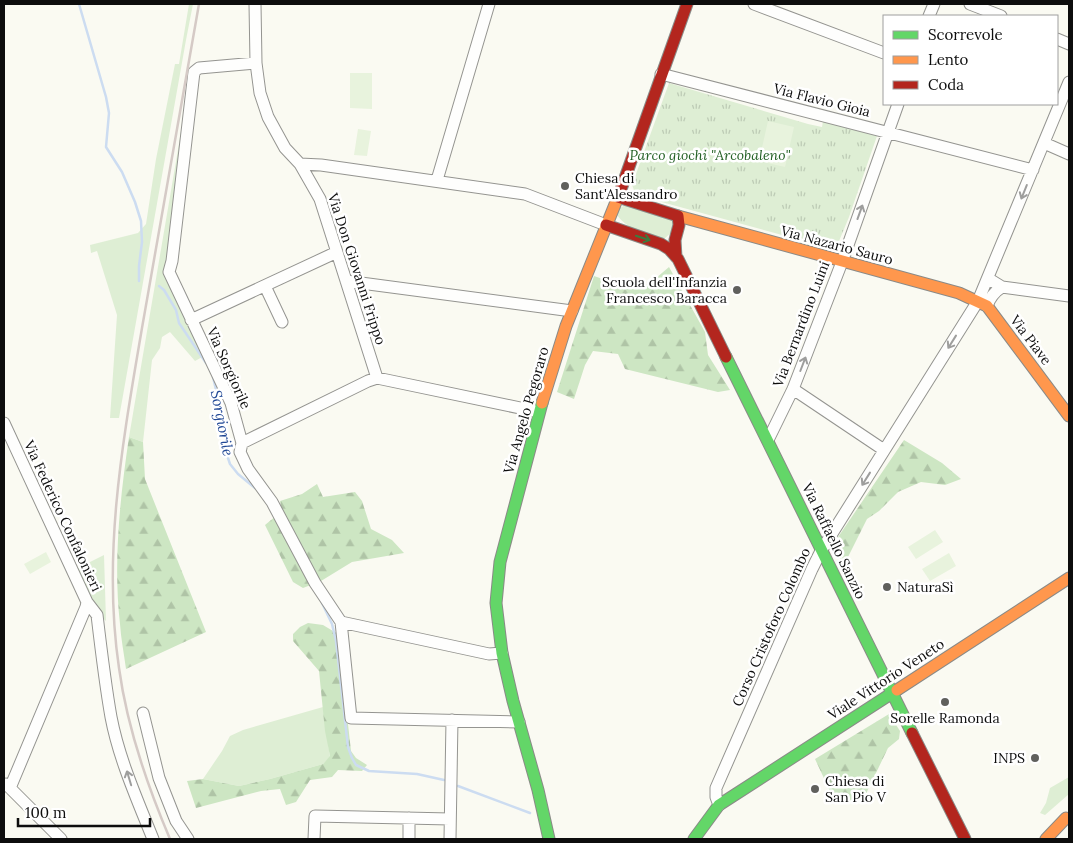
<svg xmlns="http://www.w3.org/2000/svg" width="1073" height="843" viewBox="0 0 1073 843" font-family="Lora,serif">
  <defs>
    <pattern id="forest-firs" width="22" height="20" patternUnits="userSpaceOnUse" patternTransform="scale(1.25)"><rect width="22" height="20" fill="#cde6c3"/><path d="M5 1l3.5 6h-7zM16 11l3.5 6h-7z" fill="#afc4a6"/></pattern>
    <pattern id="park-tufts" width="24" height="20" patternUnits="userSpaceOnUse" patternTransform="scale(1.25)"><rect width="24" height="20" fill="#deeed4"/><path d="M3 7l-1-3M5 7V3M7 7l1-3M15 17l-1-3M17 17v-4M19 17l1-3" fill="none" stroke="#bdcbb5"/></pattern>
  </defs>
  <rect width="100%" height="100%" fill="#fafaf2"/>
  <!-- grass -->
  <path fill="#deeed4" d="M189,4H193L186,40L119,418H110L117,315L97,251L91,253L90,245L138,233L146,224L156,159L175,64H179Z
    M189,85L165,276L204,356L195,361L170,332L162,337L160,348L152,360L143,442L129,437Z
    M625,205L674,220L672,232L664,239C647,235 628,230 617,215L620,208Z
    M104,555L106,621L99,615L78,568Z
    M323,707L330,757L323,764L270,779L239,786L203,779L222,751L230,736L243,730Z
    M1069,777V794L1045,815L1040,813L1046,803L1050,788Z"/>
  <!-- forest -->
  <path fill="url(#forest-firs)" d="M669,267L705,332L708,355L730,390L718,392L625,369L618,354L593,351L585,365L574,399L557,392L594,276L632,289L649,284Z
    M129,437L143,442L145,479L206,632L126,669C124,654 121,639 120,624C113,562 120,498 129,437Z
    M904,440L942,463L961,479L945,485L921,482L898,492L879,511L867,519L844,565L832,546Z
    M317,484L323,497L355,492L362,501L371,529L392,540L404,553L352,562L321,581L303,588L293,582L265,525L282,511L280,501L302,494Z
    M308,623L323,625L338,634L351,751L356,758L367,765L362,771L338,770L332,777L310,780L296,802L286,805L280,789L261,791L196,808L187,781L203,779L239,786L270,779L323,764L330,756L325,731L319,671L293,641V634L300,627Z
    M889,714L900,731L899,739L888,748L863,800L848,802L829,800V789L815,759Z"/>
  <!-- park -->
  <path fill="url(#park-tufts)" d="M669,83L808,124L822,127L823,121L877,136L849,217L837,246L833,249L636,195L632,185Z"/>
  <!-- pitch -->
  <path fill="#e8f3dd" d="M350,73H372V109L350,108Z
    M768,121L794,127L785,167L759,161Z
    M358,129L371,131L367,156L354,155Z
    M935,530L943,542L916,559L908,547Z
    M46,552L51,562L30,574L24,564Z
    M949,553L956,566L930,581L922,569Z"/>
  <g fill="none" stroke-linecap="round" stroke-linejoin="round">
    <!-- stream -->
    <path stroke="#ccdcf1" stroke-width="2.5" d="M79,4L106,97L109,113L106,147L122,172L135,202L141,221L142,242L139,266V281
      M159,286L164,290L176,310L179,323L206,363
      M213,377L223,420L225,449L230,464L238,474L255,488
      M322,603L332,624L336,641L348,747L352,758L356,765L369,771L417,774L444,780
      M458,786L530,813"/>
    <defs>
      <path id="street" d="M255,4L256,63L260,93L268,117L285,148L300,164L320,199L377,378
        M754,4L884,53
        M970,4L1001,16
        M929,16L934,4
        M1057,39L1069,44
        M256,63L199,68L194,72L172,261L169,272L231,403L242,443L240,452L248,469L272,502L315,583L341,622L351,718L519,722
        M661,74L1033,170
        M1044,143L1069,154
        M300,164L321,165L525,194L606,225
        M437,180L489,4
        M989,279L1002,287L1069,296
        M346,281L572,311
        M265,286L282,322
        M987,306C990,297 994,292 1002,287
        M191,320L337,252
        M793,389L884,450
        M4,423L87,602L86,607L10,788
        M768,440L793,389L842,262L898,104
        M242,443L368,381L377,378L539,412
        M87,602L97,615C101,649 105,683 111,717C119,759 137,799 153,839
        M341,622L489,654L502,653
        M143,713L159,778L176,821L188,839
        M6,784L61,839
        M719,805L716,797V788L812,569L821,551L978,301L1069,82
        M314,839L315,816L450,819
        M409,839V818
        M450,839L452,720"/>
      <path id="fast" d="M726,357L912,733
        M542,403L500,562L496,603L502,653L513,701L538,790L549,839
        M694,839L719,805L897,690"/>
      <path id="slow" d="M678,216L959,293L987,306L1069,416
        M542,403L566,326L620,192
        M897,690L1069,578
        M1046,839L1066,818"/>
      <path id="jam" d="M620,192L687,4
        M618,197L678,216L679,225L675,240L676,257
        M606,225L661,244L669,249L678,259L726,357
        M912,733L965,839"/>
    </defs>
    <!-- street casing -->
    <use href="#street" stroke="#949490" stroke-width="13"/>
    <!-- fast casing -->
    <use href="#fast" stroke="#8a8a87" stroke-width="13"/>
    <!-- slow casing -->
    <use href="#slow" stroke="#8a8a87" stroke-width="13"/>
    <!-- jam casing -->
    <use href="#jam" stroke="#8a8a87" stroke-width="13"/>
    <!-- street -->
    <use href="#street" stroke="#fefefd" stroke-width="11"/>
    <!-- fast -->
    <use href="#fast" stroke="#63d668" stroke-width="11"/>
    <!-- slow -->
    <use href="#slow" stroke="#ff974d" stroke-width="11"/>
    <!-- jam -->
    <use href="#jam" stroke="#b3261e" stroke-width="11"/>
    <!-- rail -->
    <path stroke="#d5cac6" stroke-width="2.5" d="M170,839C147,785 127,727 119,668C102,553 123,440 142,328C160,220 181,112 199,4"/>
  </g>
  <!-- one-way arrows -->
  <defs><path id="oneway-shaft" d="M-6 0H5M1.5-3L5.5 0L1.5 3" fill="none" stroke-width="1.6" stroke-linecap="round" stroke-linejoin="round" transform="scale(1.25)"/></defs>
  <g stroke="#9e9e9d">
    <use href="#oneway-shaft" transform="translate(1024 192) rotate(112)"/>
    <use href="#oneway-shaft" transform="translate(860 212) rotate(-70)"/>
    <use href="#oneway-shaft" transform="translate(952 342) rotate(122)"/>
    <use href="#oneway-shaft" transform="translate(803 364) rotate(-69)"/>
    <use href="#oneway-shaft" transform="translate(866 479) rotate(122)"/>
    <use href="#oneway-shaft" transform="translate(129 778) rotate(-107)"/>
  </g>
  <use stroke="#3c7c3f" href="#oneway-shaft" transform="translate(643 238) rotate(18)"/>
  <!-- markers -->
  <g fill="#60605d" stroke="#fff" stroke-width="2">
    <circle cx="565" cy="186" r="5"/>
    <circle cx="737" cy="290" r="5"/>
    <circle cx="887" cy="587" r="5"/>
    <circle cx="945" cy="702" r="5"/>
    <circle cx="1035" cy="758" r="5"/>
    <circle cx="815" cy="789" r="5"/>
  </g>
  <g text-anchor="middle" stroke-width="5" stroke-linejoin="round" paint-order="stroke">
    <!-- street labels -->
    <g font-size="14" fill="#0d0d0d" stroke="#fff">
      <text transform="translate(822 100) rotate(14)" y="5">Via Flavio Gioia</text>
      <text transform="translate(837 245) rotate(15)" y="5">Via Nazario Sauro</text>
      <text transform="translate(357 269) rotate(72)" y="5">Via Don Giovanni Frippo</text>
      <text transform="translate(801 324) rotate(-69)" y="5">Via Bernardino Luini</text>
      <text transform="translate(1031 340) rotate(53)" y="5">Via Piave</text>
      <text transform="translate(229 368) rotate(66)" y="5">Via Sorgiorile</text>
      <text transform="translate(526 410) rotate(-74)" y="5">Via Angelo Pegoraro</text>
      <text transform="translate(63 516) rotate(65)" y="5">Via Federico Confalonieri</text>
      <text transform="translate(834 541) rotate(64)" y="5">Via Raffaello Sanzio</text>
      <text transform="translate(771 627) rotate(-66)" y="5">Corso Cristoforo Colombo</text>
      <text transform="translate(886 679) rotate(-33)" y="5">Viale Vittorio Veneto</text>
    </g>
    <!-- park labels -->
    <g font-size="14" font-style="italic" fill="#236024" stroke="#fff">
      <text x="710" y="160">Parco giochi "Arcobaleno"</text>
    </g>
    <!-- poi labels -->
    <g font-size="14" fill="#0d0d0d" stroke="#fff" text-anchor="start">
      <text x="575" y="183">Chiesa di<tspan x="575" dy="16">Sant'Alessandro</tspan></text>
      <text x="727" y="287" text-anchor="end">Scuola dell'Infanzia<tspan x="727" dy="16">Francesco Baracca</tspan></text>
      <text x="897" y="592">NaturaSì</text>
      <text x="945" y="723" text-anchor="middle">Sorelle Ramonda</text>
      <text x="1025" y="763" text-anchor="end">INPS</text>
      <text x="825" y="786">Chiesa di<tspan x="825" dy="16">San Pio V</tspan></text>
    </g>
    <!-- water labels -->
    <g font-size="15" font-style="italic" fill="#214895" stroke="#fff">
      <text transform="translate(222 423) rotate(79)" y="5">Sorgiorile</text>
    </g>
  </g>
  <!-- border -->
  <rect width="1073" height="843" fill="none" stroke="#0d0d0d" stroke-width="10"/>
  <!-- legend -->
  <rect x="883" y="15" width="175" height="90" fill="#ffffff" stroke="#9e9e9e"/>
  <rect x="893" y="31" width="25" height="8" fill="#63d668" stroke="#9e9e9e"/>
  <text x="928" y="40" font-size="15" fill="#0d0d0d">Scorrevole</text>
  <rect x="893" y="56" width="25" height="8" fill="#ff974d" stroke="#9e9e9e"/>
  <text x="928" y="65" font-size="15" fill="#0d0d0d">Lento</text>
  <rect x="893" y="81" width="25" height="8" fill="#b3261e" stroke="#9e9e9e"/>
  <text x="928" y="90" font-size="15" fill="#0d0d0d">Coda</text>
  <!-- scale -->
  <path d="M18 818v8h132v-8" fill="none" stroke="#0d0d0d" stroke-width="2.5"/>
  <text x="25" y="818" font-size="15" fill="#0d0d0d" stroke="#ffffff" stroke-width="4" paint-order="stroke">100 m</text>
</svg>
